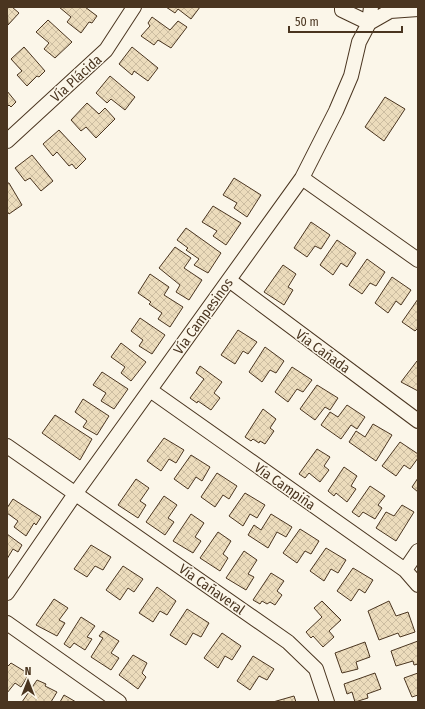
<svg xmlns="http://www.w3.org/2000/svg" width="425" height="709" viewBox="0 0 425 709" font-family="'Fira Sans Condensed',sans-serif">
  <defs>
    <pattern id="building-cross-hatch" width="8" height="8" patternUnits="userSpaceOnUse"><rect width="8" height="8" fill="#ecdcbc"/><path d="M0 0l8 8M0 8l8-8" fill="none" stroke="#ccbda1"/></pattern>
  </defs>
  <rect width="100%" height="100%" fill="#fbf6e9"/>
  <!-- building -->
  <path fill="url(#building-cross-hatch)" stroke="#4a3520" d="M7,7H12L19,13L8,25Z
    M59,7H85L97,16L92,23L89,22L81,33L67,22L71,17Z
    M166,7H200L191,19L178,9L175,13Z
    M152,17L170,30L178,21L187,27L171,48L158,40L154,45L141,36L150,26L148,23Z
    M48,20L72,42L55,58L44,49L49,43L36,32Z
    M24,47L45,71L39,77L37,76L27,86L17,75L22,71L11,59Z
    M132,47L158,68L148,81L134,71L132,75L119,64Z
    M110,76L135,97L125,110L111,99L107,103L96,93Z
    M7,91L16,102L11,107L9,105L7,107Z
    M385,97L405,109L384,141L365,127Z
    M87,103L99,114L105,108L115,119L96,138L86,127L81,131L71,120Z
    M59,130L86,159L76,169L72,164L69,166L57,152L53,156L43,144Z
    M32,155L53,181L41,191L30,178L25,181L15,168Z
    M234,178L261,195L247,217L234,208L237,203L223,195Z
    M7,183H9L22,205L9,214L7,211Z
    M213,206L241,223L226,245L213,236L217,231L202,222Z
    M311,222L330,235L321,249L315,246L307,257L294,248Z
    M186,228L221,253L208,273L194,265L199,259L186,250L188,248L177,240Z
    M337,240L356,253L347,267L341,263L333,275L320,265Z
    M175,247L191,258L184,268L202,280L189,300L176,292L180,285L159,268Z
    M367,259L385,272L376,286L370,283L362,294L349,285Z
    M283,265L296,274L288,287L293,290L284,305L264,292Z
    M150,274L169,287L164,295L183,307L170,327L158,319L162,313L149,304L151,302L138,293Z
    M392,277L411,290L401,305L396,301L388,313L375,303Z
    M418,299V328L415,331L402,322Z
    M140,318L165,335L152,354L139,346L143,340L131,331Z
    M238,330L257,342L248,354L243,351L235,364L221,355Z
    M121,343L146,362L131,381L121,373L125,367L111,357Z
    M265,347L284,361L276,373L270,370L262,382L249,372Z
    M417,361H418V391L401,382Z
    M200,366L222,382L214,393L220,398L211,410L198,401L197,403L190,398L204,379L196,373Z
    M292,367L312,380L303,392L297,389L288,402L275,392Z
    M102,372L128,389L114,409L101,401L106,393L93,385Z
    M317,385L338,398L330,410L325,407L315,420L300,409Z
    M83,399L109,416L97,435L83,427L87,421L75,412Z
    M347,405L365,417L357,429L351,425L341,439L321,425L330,412L338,417Z
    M263,409L276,419L270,428L274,431L265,444L260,441L259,443L253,439L251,441L245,437Z
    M55,415L92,439L80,460L42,433Z
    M373,424L392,435L376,461L349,442L356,431L365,437Z
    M164,438L184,450L176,463L169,459L161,471L147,461Z
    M400,442L418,454V458L410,469L404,465L396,476L382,466Z
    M317,449L330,457L324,466L329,470L320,482L309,473L305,478L299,474Z
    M191,455L210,467L202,481L196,477L188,489L174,479Z
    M344,467L357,476L351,486L356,489L347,502L336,493L334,496L328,491Z
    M217,473L237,486L229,499L223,495L215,507L201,497Z
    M418,478V492L412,487Z
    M136,479L149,488L140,501L146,505L138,518L118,505Z
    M370,486L385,496L378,505L382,508L375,519L363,512L359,517L352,512Z
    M245,493L265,505L257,518L250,514L243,526L229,516Z
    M164,496L177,505L168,518L174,522L165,535L146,522Z
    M13,499L41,517L36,525L34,523L26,536L14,527L18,521L7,513V508Z
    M402,505L414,512L396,541L376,528L386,512L394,516Z
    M191,514L204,523L195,537L201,541L193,553L173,541Z
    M271,514L292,527L286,537L277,532L268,548L248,535L254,525L261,530Z
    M300,529L319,541L311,554L305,551L297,563L283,553Z
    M218,532L231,541L223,554L228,558L220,571L200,558Z
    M7,534L22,545L18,552L13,549L7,559Z
    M91,545L111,557L103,570L95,566L87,577L74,569Z
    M326,548L346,560L338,573L331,569L324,581L310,571Z
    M244,551L257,560L248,574L254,577L246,590L226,578Z
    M123,566L143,579L134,592L128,588L120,600L106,590Z
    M353,568L373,580L365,593L359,589L351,601L337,591Z
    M271,573L284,581L277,591L282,595L275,605L270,602L267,604L262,601L260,604L253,600Z
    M157,587L176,601L167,615L160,611L153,622L139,613Z
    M54,599L68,608L59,620L65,623L57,636L36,625Z
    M322,601L341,620L329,631L334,637L323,647L313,636L311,638L306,632L322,617L314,608Z
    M389,601L396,616L408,612L415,632L400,637L398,633L379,640L368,611Z
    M187,609L209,623L201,637L193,633L186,645L170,635Z
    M81,617L95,626L87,637L92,639L85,650L74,643L70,648L64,644Z
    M103,631L119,641L111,653L119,658L111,670L91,657L103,638L99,636Z
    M222,633L241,646L232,660L225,656L218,668L204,658Z
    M418,641V664L414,665L413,661L396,666L391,651Z
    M365,642L370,657L356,662L358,669L342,673L335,653Z
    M133,655L147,663L142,673L146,677L138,689L119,675Z
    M253,656L274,669L267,680L259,676L250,690L237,681Z
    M11,663L29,674L21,687L15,683L7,693V667Z
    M375,673L381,689L367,694L368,698L355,702L352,692L347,694L344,684Z
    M418,673V695L412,697L404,678Z
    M37,680L46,684L45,686L57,692L51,702H22Z
    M64,695L76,702H60Z
    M294,696L296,702H273Z"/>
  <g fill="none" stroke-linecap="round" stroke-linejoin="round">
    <defs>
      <path id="minor" d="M342,7V10L369,23
        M369,23L390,11L418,9
        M7,141L106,50L134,7
        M302,178L418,260
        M229,280L418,421
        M150,390L405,570L418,585
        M7,446L288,642L316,669L327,702
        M405,570L418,551
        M7,593L75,494L302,178L336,111L351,76L359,42L369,23L371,7
        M7,623L119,702"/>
    </defs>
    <!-- minor casing -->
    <use href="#minor" stroke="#4a3520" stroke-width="16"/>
    <!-- minor -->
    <use href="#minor" stroke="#fbf6e9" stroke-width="14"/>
  </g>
  <g text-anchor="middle" stroke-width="3" stroke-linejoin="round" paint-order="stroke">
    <!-- street labels -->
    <g font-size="14" fill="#4a3520" stroke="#fbf6e9">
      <text transform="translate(76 78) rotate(-42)" y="5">Vía Plácida</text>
      <text transform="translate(203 316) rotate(-54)" y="5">Vía Campesinos</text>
      <text transform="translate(323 351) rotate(36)" y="5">Vía Cañada</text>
      <text transform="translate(285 486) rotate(35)" y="5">Vía Campiña</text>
      <text transform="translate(212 589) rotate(35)" y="5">Vía Cañaveral</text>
    </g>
  </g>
  <!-- border -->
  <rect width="425" height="709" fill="none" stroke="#4a3520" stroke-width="16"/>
  <!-- north arrow -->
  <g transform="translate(28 681)" stroke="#fbf6e9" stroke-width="3" paint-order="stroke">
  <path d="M0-3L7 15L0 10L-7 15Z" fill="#4a3520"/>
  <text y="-6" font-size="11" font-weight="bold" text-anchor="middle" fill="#4a3520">N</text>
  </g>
  <!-- scale -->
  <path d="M289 26v6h113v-6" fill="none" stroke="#4a3520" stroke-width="2"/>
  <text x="295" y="26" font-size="12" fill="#4a3520" stroke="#fbf6e9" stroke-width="3" paint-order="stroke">50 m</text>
</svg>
